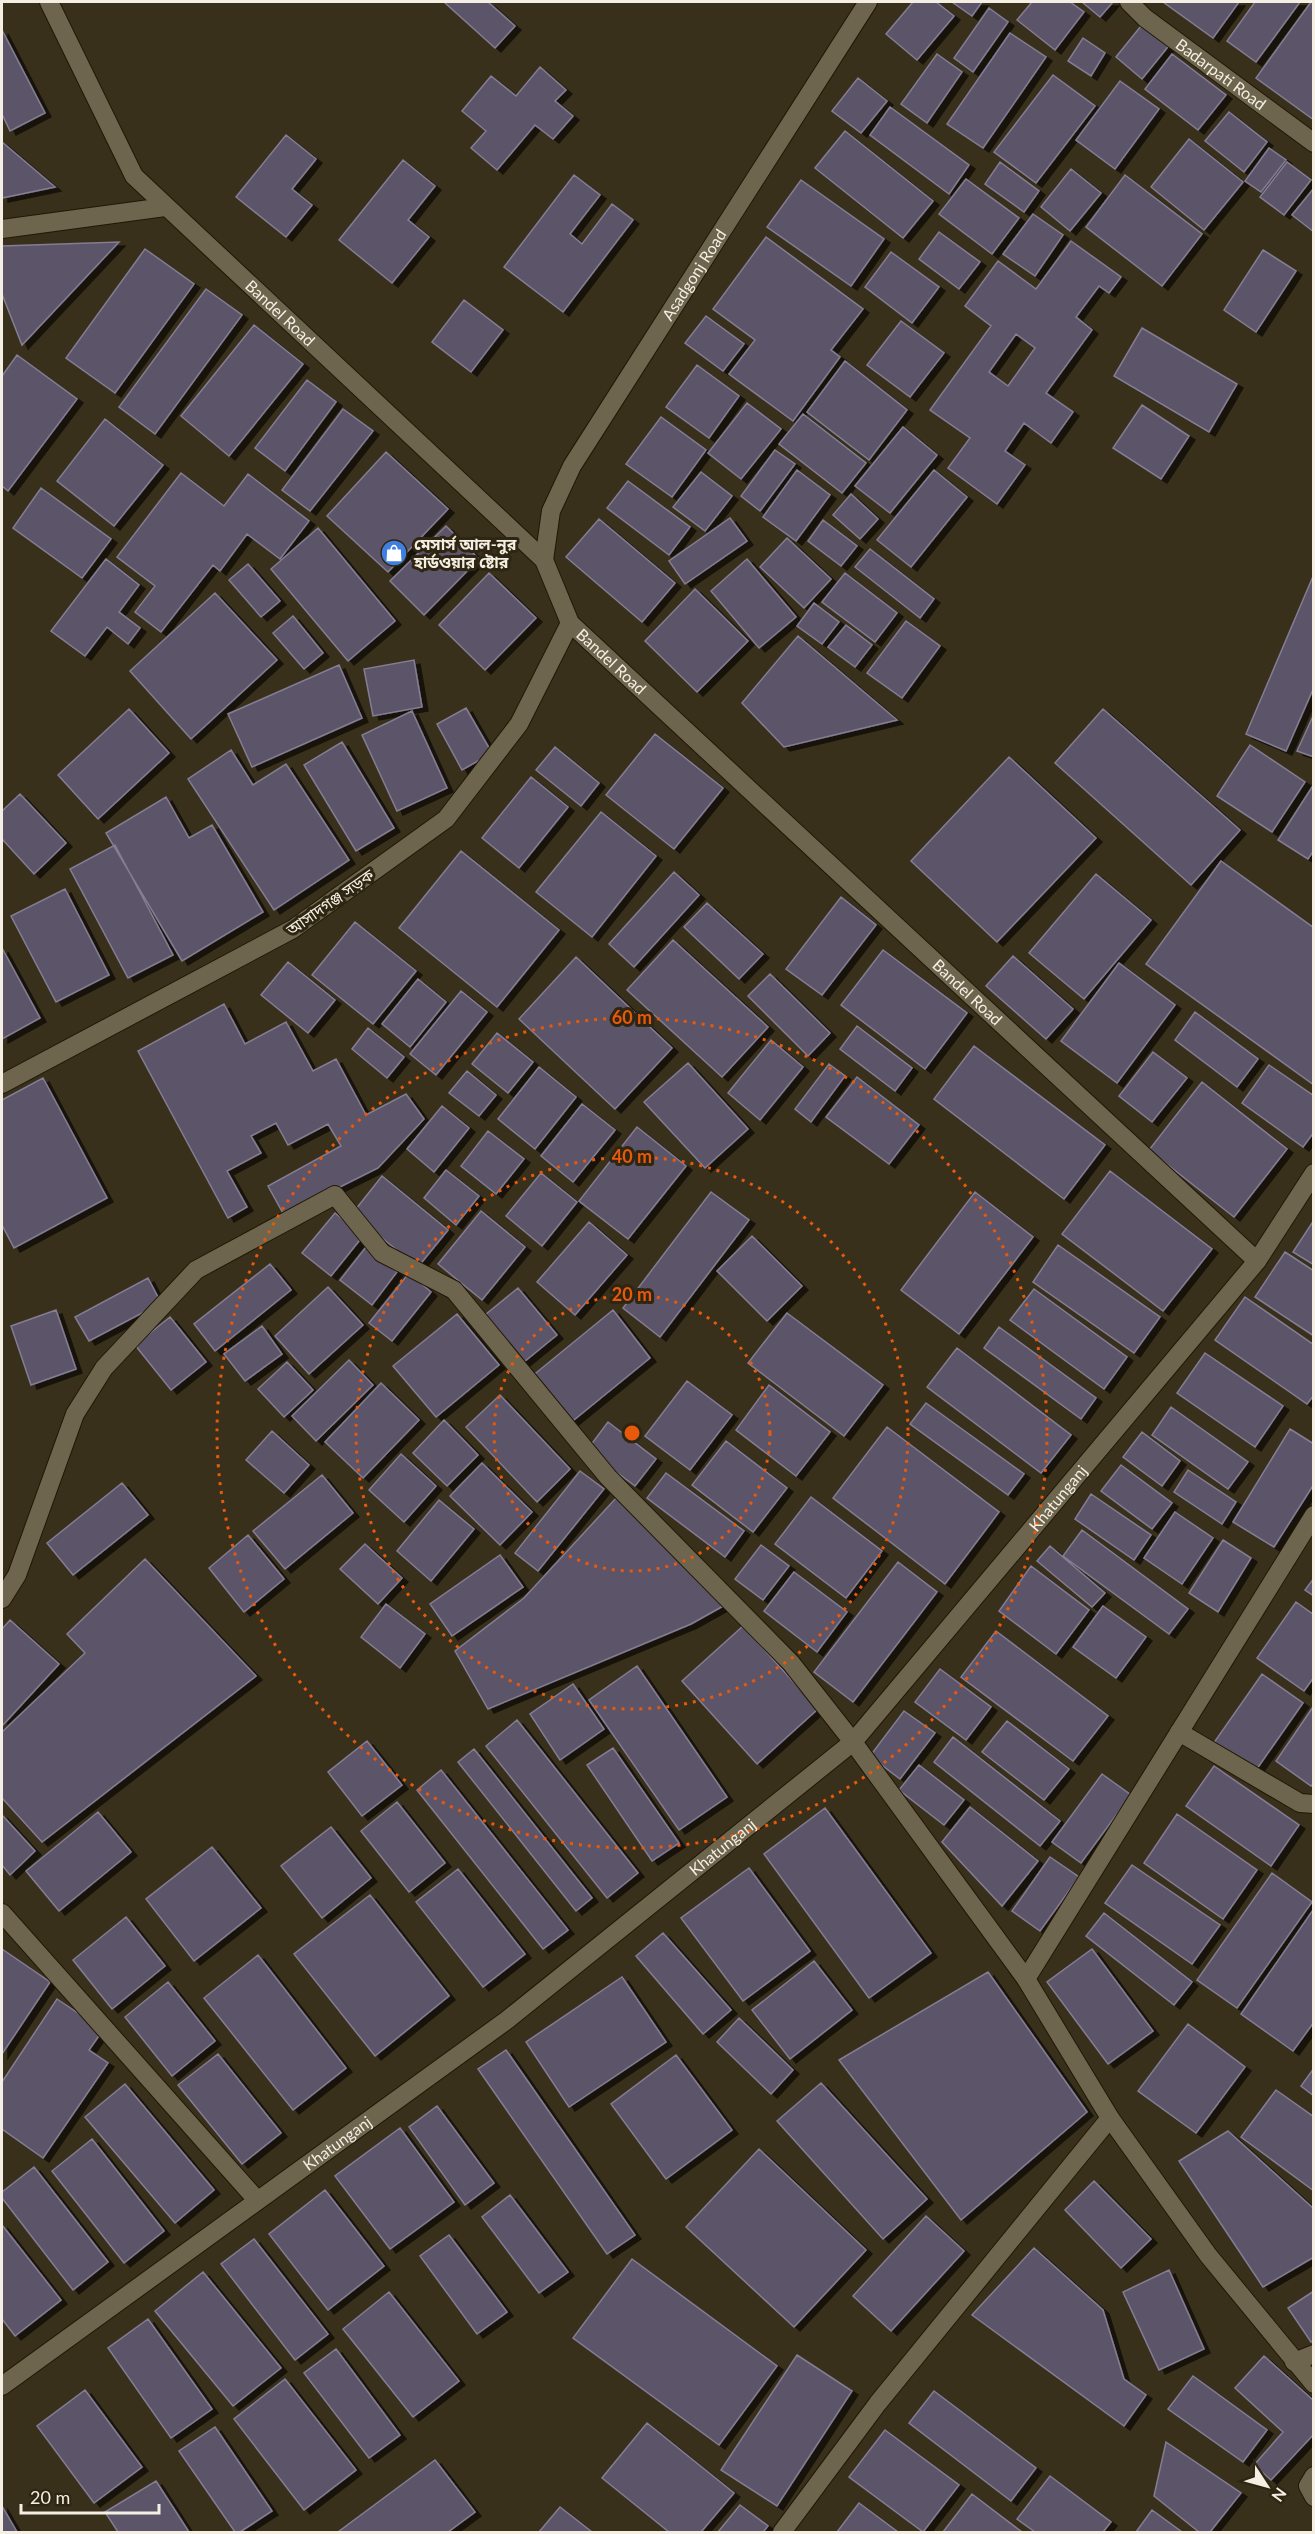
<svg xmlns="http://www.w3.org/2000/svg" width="1315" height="2534" viewBox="0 0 1315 2534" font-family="Lato,'Noto Sans Bengali',sans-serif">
  <defs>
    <filter id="shadow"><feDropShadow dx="6" dy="4" stdDeviation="0" flood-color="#0009"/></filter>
  </defs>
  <rect width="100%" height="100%" fill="#39301c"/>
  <!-- building -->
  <path fill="#5b5469" stroke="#847d93" stroke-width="1.5" fill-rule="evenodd" filter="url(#shadow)" d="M444,2H488L515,26L495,48Z
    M913,2H936L954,16L917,60L886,34Z
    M952,2H982L972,16Z
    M1032,2H1070L1084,12L1055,50L1017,20Z
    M1082,2H1113L1100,17Z
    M1163,2H1239L1213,38Z
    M1255,2H1300L1256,62L1227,41Z
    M1311,2H1314V120L1256,78Z
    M989,8L1008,22L973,72L954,58Z
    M1145,21L1171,43L1142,79L1116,57Z
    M2,30L45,113L10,131L2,114Z
    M1010,33L1046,57L983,148L947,124Z
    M1083,38L1105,53L1091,76L1068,61Z
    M937,54L962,72L927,123L901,104Z
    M1172,54L1226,95L1198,130L1145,89Z
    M540,67L566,90L555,101L573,116L553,139L535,125L497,170L471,148L486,131L462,111L491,76L516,96Z
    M1053,75L1095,106L1036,183L994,152Z
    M858,78L887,101L861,133L832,111Z
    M1120,81L1159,109L1115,169L1076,140Z
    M890,107L969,165L949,194L870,135Z
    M1229,112L1267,142L1244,172L1205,141Z
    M845,131L933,201L903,238L815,168Z
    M286,135L316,159L292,189L312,205L286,237L236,197Z
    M1189,139L1243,182L1204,230L1151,187Z
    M2,142L55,187L2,198Z
    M1269,148L1286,160L1261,192L1245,181Z
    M403,160L435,186L408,220L429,237L392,283L339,240Z
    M1000,162L1039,191L1024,212L985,184Z
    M1287,162L1311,180L1284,215L1260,197Z
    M1071,169L1101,193L1070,231L1041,207Z
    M574,175L600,195L570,234L582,244L612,204L633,220L563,312L504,267Z
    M1125,175L1202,234L1162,286L1086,227Z
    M966,179L1019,218L992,254L939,214Z
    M801,180L884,239L851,286L767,227Z
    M1314,188V232L1292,215Z
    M1033,214L1063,235L1035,276L1003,254Z
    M939,232L980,262L959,289L919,259Z
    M766,237L863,309L831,350L840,357L793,421L729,374L755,340L713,309Z
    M1071,241L1121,277L1109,293L1099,286L1076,317L1092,330L1046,393L1073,412L1051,443L1024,423L1005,451L1025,465L997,504L948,468L970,438L930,410L991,326L965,306L998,261L1036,289ZM1016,334L1035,348L1008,386L989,372Z
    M119,242L22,345L2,294V246Z
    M145,249L194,284L115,393L66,358Z
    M1263,250L1296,271L1256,332L1224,310Z
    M891,252L939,287L912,323L865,287Z
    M206,289L242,315L155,434L119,407Z
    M464,300L503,330L471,372L432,342Z
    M706,316L744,344L723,371L685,343Z
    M901,321L944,353L910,397L867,365Z
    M254,325L303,364L229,456L181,416Z
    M1142,328L1237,384L1209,432L1114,376Z
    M17,355L77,399L8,491L2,486V376Z
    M845,361L907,410L869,460L807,412Z
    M697,365L739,396L709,438L666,407Z
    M307,380L336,402L285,471L255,448Z
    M747,403L781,429L741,479L708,453Z
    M1142,405L1189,436L1161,479L1113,448Z
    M343,409L373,431L310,511L282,490Z
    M803,414L866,463L842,493L779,444Z
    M661,417L706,450L672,497L626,464Z
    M105,419L163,465L114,526L57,481Z
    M903,427L937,455L890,513L855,486Z
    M775,450L795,464L760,511L741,496Z
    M386,452L448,509L388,572L327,516Z
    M797,470L830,495L796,541L763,517Z
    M934,470L967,497L911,567L877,540Z
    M701,472L732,496L705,531L673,507Z
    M181,473L224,506L248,474L309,521L280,559L247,534L220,571L213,565L161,632L135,612L155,586L117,557Z
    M628,481L690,527L669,555L607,508Z
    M41,488L111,539L82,578L13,528Z
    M851,494L878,519L860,539L833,515Z
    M730,518L747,541L685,584L669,561Z
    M599,519L675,583L642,622L566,557Z
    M823,520L857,546L841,566L808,541Z
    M446,526L479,559L424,615L390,581Z
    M318,528L395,621L348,661L271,569Z
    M787,538L831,579L804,608L760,567Z
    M870,549L934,599L920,618L855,567Z
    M106,559L139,585L119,612L140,628L128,644L107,627L85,656L51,631Z
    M747,559L796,617L759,648L711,591Z
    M248,564L280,601L261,617L229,580Z
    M489,573L536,618L485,670L439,625Z
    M845,573L897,613L875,642L822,602Z
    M1314,574V687L1286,751L1246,734Z
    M695,589L748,641L697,692L645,641Z
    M215,593L277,660L191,739L130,671Z
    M814,603L839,622L822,644L797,626Z
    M293,616L323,653L304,669L273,633Z
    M906,621L940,646L902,698L867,673Z
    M846,625L872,645L855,667L828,647Z
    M798,636L897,720L784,747L742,703Z
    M414,660L422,707L373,716L364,669Z
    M339,665L362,718L252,767L228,714Z
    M466,708L492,753L462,770L437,724Z
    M129,709L169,753L98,819L58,775Z
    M1103,709L1240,830L1191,885L1055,763Z
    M412,711L447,788L397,811L362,735Z
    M1314,714V757L1297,751Z
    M655,734L723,788L674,849L606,795Z
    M342,742L394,828L356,851L304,765Z
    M1250,745L1305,782L1272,832L1217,796Z
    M555,747L599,783L581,806L536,770Z
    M231,750L253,785L286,764L349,860L274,910L188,779Z
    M1009,757L1096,838L997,942L911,861Z
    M531,777L568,807L519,868L482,838Z
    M1314,784V850L1308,859L1278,840Z
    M20,794L66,843L34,874L2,839V811Z
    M166,797L189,838L212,825L263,912L182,961L106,833Z
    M601,812L656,856L592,937L536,892Z
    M115,845L173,955L128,978L70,869Z
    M461,851L559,930L497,1007L399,928Z
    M1221,861L1314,928V1085L1146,964Z
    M674,872L699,895L634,967L609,944Z
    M1096,874L1151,920L1084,999L1029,953Z
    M65,889L109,975L56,1002L11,916Z
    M841,897L876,925L822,995L786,969Z
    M707,903L763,954L739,979L684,927Z
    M355,922L416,971L373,1024L312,975Z
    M673,940L768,1027L722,1077L627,990Z
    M2,948L40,1018L2,1039Z
    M883,950L967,1013L925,1069L841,1005Z
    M1013,956L1073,1009L1046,1039L986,986Z
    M576,957L672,1048L615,1109L519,1019Z
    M288,962L335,1000L308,1033L261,995Z
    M1119,963L1175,1005L1117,1083L1061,1041Z
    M770,974L830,1033L808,1056L748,996Z
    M418,979L446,1002L410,1047L382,1024Z
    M461,991L487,1012L436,1075L410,1054Z
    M224,1004L245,1044L286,1022L313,1071L336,1059L366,1115L406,1094L424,1119L378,1168L284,1215L268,1186L341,1146L328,1124L288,1145L276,1123L251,1136L261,1153L227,1171L247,1207L228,1218L138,1051Z
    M1195,1012L1258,1059L1237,1087L1175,1040Z
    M857,1026L912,1068L895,1091L840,1049Z
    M368,1028L404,1057L387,1078L352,1049Z
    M497,1033L533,1062L508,1093L472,1064Z
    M771,1040L803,1067L760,1120L728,1093Z
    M974,1046L1105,1145L1064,1199L934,1099Z
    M1153,1052L1187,1078L1152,1122L1119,1096Z
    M688,1063L748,1129L705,1168L644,1102Z
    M829,1064L845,1076L811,1122L795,1109Z
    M1269,1065L1314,1096V1132L1303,1147L1242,1103Z
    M539,1067L576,1097L535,1149L498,1119Z
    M467,1071L496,1095L479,1116L449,1093Z
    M857,1077L919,1125L889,1164L826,1117Z
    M43,1078L107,1198L14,1248L2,1225V1100Z
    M1202,1082L1287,1149L1234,1217L1149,1150Z
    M582,1104L615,1130L573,1182L541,1156Z
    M442,1106L469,1128L434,1172L407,1149Z
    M637,1127L686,1166L628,1239L579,1201Z
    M488,1131L524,1159L496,1194L461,1166Z
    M446,1170L479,1196L456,1225L424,1198Z
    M1110,1171L1212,1249L1163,1311L1062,1234Z
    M541,1173L577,1202L542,1246L506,1216Z
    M382,1176L448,1230L418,1267L352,1214Z
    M711,1192L749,1220L660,1337L623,1308Z
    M975,1192L1033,1237L959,1334L901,1290Z
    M481,1211L525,1247L482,1300L438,1264Z
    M335,1213L363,1236L331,1276L302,1253Z
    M1314,1220V1265L1293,1252Z
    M589,1222L627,1255L575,1315L537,1282Z
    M752,1236L802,1286L767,1321L717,1271Z
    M1058,1245L1160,1317L1134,1353L1033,1282Z
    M366,1247L397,1272L372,1305L340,1280Z
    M1285,1252L1314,1271V1336L1255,1297Z
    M270,1264L291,1290L215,1351L194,1324Z
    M409,1273L431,1292L392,1341L369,1323Z
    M148,1278L161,1303L89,1341L75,1317Z
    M328,1287L363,1325L309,1374L275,1336Z
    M518,1288L557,1335L519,1366L480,1319Z
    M1034,1289L1127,1357L1104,1389L1010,1320Z
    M1245,1297L1314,1345V1395L1307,1404L1215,1340Z
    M56,1310L76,1369L31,1385L11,1326Z
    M613,1310L650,1358L569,1424L531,1377Z
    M787,1313L883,1385L844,1436L748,1363Z
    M457,1314L499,1365L436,1417L393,1366Z
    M170,1317L206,1362L171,1390L135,1345Z
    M262,1326L282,1354L245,1381L224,1354Z
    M999,1327L1096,1398L1081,1419L984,1348Z
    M957,1348L1071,1435L1041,1473L927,1387Z
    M1205,1353L1283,1406L1255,1447L1177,1393Z
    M349,1360L373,1385L316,1441L292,1416Z
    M287,1362L313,1390L284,1417L258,1389Z
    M687,1381L732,1415L690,1470L645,1436Z
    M381,1383L419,1420L363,1478L325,1442Z
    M769,1385L830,1432L796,1476L736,1430Z
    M500,1395L570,1469L537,1502L466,1427Z
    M926,1403L1024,1474L1008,1495L910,1424Z
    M1171,1407L1248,1462L1228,1489L1152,1435Z
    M444,1420L478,1455L447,1486L413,1453Z
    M608,1422L656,1459L635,1486L587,1450Z
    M887,1427L999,1512L945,1584L833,1498Z
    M1290,1429L1314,1444V1484L1274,1547L1233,1522Z
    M272,1431L309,1465L284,1493L246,1460Z
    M1142,1432L1180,1461L1162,1486L1123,1457Z
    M726,1441L787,1488L753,1532L692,1485Z
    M401,1454L436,1486L404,1522L369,1490Z
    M482,1463L532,1512L500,1545L450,1496Z
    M1121,1465L1172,1503L1152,1529L1101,1491Z
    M1188,1470L1236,1502L1222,1524L1174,1492Z
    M580,1471L604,1489L538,1571L515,1553Z
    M666,1473L744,1531L725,1557L647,1498Z
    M322,1475L353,1513L285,1569L253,1531Z
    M122,1483L148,1515L73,1575L47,1543Z
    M1091,1494L1151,1535L1134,1560L1075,1519Z
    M617,1497L725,1605L691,1624L488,1709L455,1651L524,1598Z
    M811,1497L882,1551L846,1598L775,1544Z
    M439,1500L474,1529L431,1581L397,1551Z
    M1175,1512L1213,1538L1182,1584L1144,1558Z
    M1082,1530L1188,1609L1169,1634L1063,1556Z
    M248,1535L284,1579L244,1612L209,1568Z
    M1223,1540L1251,1558L1218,1612L1189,1593Z
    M365,1544L402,1578L378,1604L340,1569Z
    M761,1545L789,1566L763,1600L735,1579Z
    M1050,1546L1105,1593L1092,1607L1037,1561Z
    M500,1555L523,1587L452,1636L430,1604Z
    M145,1559L256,1676L42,1842L2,1798V1732L85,1653L67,1634Z
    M898,1562L937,1592L853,1702L814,1672Z
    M1031,1566L1089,1610L1056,1654L999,1611Z
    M794,1572L847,1612L817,1652L764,1611Z
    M1314,1578V1596L1305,1590Z
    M1296,1602L1314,1615V1677L1304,1691L1257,1658Z
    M386,1604L425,1634L400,1668L361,1637Z
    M1103,1606L1146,1637L1116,1678L1073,1647Z
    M10,1620L59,1664L2,1726V1629Z
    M743,1626L818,1709L757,1764L682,1681Z
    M996,1631L1108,1716L1073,1761L961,1677Z
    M637,1666L727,1797L679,1830L589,1700Z
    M940,1669L991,1707L966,1740L915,1702Z
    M1262,1674L1303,1703L1254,1773L1213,1744Z
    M573,1684L604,1729L560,1760L530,1714Z
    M1313,1707L1314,1783L1311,1786L1276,1761Z
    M904,1711L935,1733L900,1779L870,1756Z
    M517,1720L638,1873L607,1898L486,1746Z
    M1007,1721L1069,1769L1044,1800L982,1752Z
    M953,1737L1060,1821L1040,1846L934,1762Z
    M367,1741L402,1785L362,1816L328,1772Z
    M613,1748L679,1843L652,1861L587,1765Z
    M474,1749L592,1898L576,1911L458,1762Z
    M919,1765L964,1800L944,1825L899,1790Z
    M1214,1766L1299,1825L1271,1866L1186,1806Z
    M441,1770L568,1930L543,1949L417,1790Z
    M1102,1774L1131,1795L1081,1863L1052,1842Z
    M397,1802L445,1863L409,1892L361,1831Z
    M970,1807L1038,1861L1002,1906L942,1842Z
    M825,1808L931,1953L869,1998L764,1854Z
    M98,1812L131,1852L59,1911L26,1871Z
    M1177,1814L1257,1870L1223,1919L1144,1863Z
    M2,1815L35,1851L10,1875L2,1865Z
    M331,1827L371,1878L322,1918L281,1866Z
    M212,1847L261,1908L194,1961L146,1899Z
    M1050,1857L1079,1877L1040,1931L1012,1911Z
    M1132,1865L1220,1925L1192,1964L1105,1903Z
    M749,1868L810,1951L743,2001L681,1918Z
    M458,1869L525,1954L483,1987L416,1902Z
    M1272,1873L1312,1902L1237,2008L1197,1980Z
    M370,1895L449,1996L375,2056L294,1954Z
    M1313,1910L1314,2022L1293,2051L1241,2014Z
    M1104,1913L1192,1982L1174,2005L1086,1936Z
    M126,1917L165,1966L112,2009L73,1960Z
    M663,1933L731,2010L703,2034L636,1956Z
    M2,1949L50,1982L2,2054Z
    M1092,1949L1153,2031L1108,2064L1047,1982Z
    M258,1955L346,2068L293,2110L204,1998Z
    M814,1961L852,2010L790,2059L752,2010Z
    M988,1972L1087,2112L961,2220L839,2060Z
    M622,1977L666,2042L569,2107L526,2042Z
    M168,1982L215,2041L172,2076L125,2017Z
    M57,1999L103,2030L89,2050L108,2063L43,2158L2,2129V2082Z
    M739,2018L793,2070L771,2094L717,2042Z
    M1188,2024L1245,2067L1196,2133L1138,2091Z
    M506,2050L635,2235L607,2254L478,2069Z
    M218,2054L281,2133L242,2164L178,2085Z
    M676,2055L732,2130L666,2179L611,2104Z
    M1314,2068V2096L1301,2086Z
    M821,2083L927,2199L883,2239L777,2121Z
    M125,2084L214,2190L175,2223L85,2117Z
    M1276,2090L1314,2117V2191L1241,2137Z
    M437,2106L494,2183L465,2205L409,2127Z
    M400,2128L454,2202L390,2249L335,2176Z
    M1228,2131L1314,2209V2257L1263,2287L1179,2161Z
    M92,2139L164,2231L124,2263L52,2171Z
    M759,2149L866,2250L794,2327L686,2227Z
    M34,2167L108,2262L73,2290L2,2198V2192Z
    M1094,2181L1151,2239L1121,2268L1065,2210Z
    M325,2190L384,2266L328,2310L269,2234Z
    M510,2195L568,2272L539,2293L482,2217Z
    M926,2216L964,2251L891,2331L853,2296Z
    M2,2225L61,2300L15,2336L2,2319Z
    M449,2235L507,2312L477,2334L420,2256Z
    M254,2239L328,2334L295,2360L221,2264Z
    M1034,2248L1103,2310L1124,2379L1146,2395L1124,2426L972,2315Z
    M632,2259L777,2366L719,2445L573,2338Z
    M1169,2270L1204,2349L1159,2370L1123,2292Z
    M203,2272L281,2368L233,2406L155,2311Z
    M1314,2291V2340L1311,2342L1288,2308Z
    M389,2292L459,2381L413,2417L343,2329Z
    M148,2319L212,2409L171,2438L108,2348Z
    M336,2349L400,2435L369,2458L304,2373Z
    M797,2355L852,2391L777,2506L721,2470Z
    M1264,2356L1314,2401V2434L1271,2480L1254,2465L1283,2432L1235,2388Z
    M1193,2376L1267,2430L1243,2462L1168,2409Z
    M285,2379L356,2470L304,2510L234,2419Z
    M85,2390L142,2467L94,2503L37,2426Z
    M934,2391L1036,2468L1011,2501L909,2423Z
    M647,2423L734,2493L701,2532H669L602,2478Z
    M215,2427L272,2511L240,2532H235L179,2451Z
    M885,2430L959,2485L923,2532L849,2477Z
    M1166,2442L1241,2493L1210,2532H1199L1154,2496Z
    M435,2460L475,2512L448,2532H338Z
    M1050,2476L1111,2522L1103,2532H1035L1017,2519Z
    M156,2481L189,2532H118L105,2512Z
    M972,2494L1022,2532H943Z
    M859,2503L898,2532H837Z
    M740,2505L768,2526L763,2532H718Z
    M2,2506L17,2532H2Z
    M560,2507L592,2532H539Z
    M1152,2510L1182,2532H1136Z"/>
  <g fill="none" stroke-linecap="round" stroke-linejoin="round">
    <defs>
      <path id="lane" d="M1179,1732L1300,1803L1314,1804"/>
      <g id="street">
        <path id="s1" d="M49,2L134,176L544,560L570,623L1257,1261"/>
        <path id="s2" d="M1129,2L1145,18L1314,143"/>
        <path d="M2,229L165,207"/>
        <path id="s3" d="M544,560L551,511L572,466L868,2"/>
        <path d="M2,1084L293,929L446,819L519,724L570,623"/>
        <path d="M2,1599L17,1575L75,1414L104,1368L196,1270L335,1195L382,1253L454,1290L608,1477L791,1663L853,1742L1026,1979L1110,2118L1208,2255L1314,2384"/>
        <path d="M2,1913L257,2200"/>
        <path d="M1026,1979L1314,1515"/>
        <path d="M1294,2362L1314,2354"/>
        <path id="s4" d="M2,2386L507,2020L853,1742L1257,1261L1314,1173"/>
        <path d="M1314,2476L1308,2486L1314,2497"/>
        <path d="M782,2532L878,2403L1110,2118"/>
      </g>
    </defs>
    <!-- lane casing -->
    <use href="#lane" stroke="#201805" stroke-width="20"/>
    <!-- street casing -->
    <use href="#street" stroke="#201805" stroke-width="20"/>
    <!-- lane -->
    <use href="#lane" stroke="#6e654f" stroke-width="18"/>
    <!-- street -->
    <use href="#street" stroke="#6e654f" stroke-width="18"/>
  </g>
  <!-- distance rings -->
  <g fill="none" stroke="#e8590c" stroke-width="3" stroke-dasharray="3 6">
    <circle cx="632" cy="1433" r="138"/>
    <circle cx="632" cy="1433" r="276"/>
    <circle cx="632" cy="1433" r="415"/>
  </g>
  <!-- icons -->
  <defs>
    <symbol id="shop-disc" viewBox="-11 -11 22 22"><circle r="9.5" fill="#3f7fe0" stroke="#2e2612"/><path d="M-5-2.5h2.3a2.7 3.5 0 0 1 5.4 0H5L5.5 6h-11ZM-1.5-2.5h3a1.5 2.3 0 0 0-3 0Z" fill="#fff"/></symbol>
  </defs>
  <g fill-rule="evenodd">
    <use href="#shop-disc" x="379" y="538" width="30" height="30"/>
  </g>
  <g text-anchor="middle" stroke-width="6" stroke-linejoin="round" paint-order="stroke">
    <!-- street labels -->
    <g font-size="16" fill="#f5efe3" stroke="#2e2612">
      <text dy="6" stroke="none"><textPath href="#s2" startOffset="117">Badarpati Road</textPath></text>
      <text dy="6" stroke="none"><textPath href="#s3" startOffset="326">Asadgonj Road</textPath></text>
      <text dy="6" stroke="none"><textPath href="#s1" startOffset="394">Bandel Road</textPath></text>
      <text dy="6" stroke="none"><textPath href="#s1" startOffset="880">Bandel Road</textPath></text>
      <text transform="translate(330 902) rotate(-35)" y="6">আসাদগঞ্জ সড়ক</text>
      <text dy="6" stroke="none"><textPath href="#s1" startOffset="1366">Bandel Road</textPath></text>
      <text dy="6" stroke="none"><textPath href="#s4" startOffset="1386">Khatunganj</textPath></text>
      <text dy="6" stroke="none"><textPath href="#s4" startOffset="900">Khatunganj</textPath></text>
      <text dy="6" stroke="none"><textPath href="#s4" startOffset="414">Khatunganj</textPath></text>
    </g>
    <!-- poi labels -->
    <g font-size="16" font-weight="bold" fill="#f5efe3" stroke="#2e2612" text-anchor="start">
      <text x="414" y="550">মেসার্স আল-নুর<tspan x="414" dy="18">হার্ডওয়ার ষ্টোর</tspan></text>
    </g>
  </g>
  <circle cx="632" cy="1433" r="9" fill="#e8590c" stroke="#2e2612" stroke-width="3"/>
  <g font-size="18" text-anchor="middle" font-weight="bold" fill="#e8590c" stroke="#2e2612" stroke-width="6" stroke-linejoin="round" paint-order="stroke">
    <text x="632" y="1024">60 m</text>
    <text x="632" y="1163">40 m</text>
    <text x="632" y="1301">20 m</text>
  </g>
  <!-- border -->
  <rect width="1315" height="2534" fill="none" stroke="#f5efe3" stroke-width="6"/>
  <!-- north arrow -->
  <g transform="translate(1267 2486) rotate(126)" stroke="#2e2612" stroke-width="4.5" paint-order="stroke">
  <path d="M0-4.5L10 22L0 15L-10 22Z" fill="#f5efe3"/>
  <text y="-9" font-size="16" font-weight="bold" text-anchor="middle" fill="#f5efe3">N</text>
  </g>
  <!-- scale -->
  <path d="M21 2504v9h138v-9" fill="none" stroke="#f5efe3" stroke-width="3"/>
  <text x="30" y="2504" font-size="18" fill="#f5efe3" stroke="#2e2612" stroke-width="4.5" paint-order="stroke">20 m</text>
</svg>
